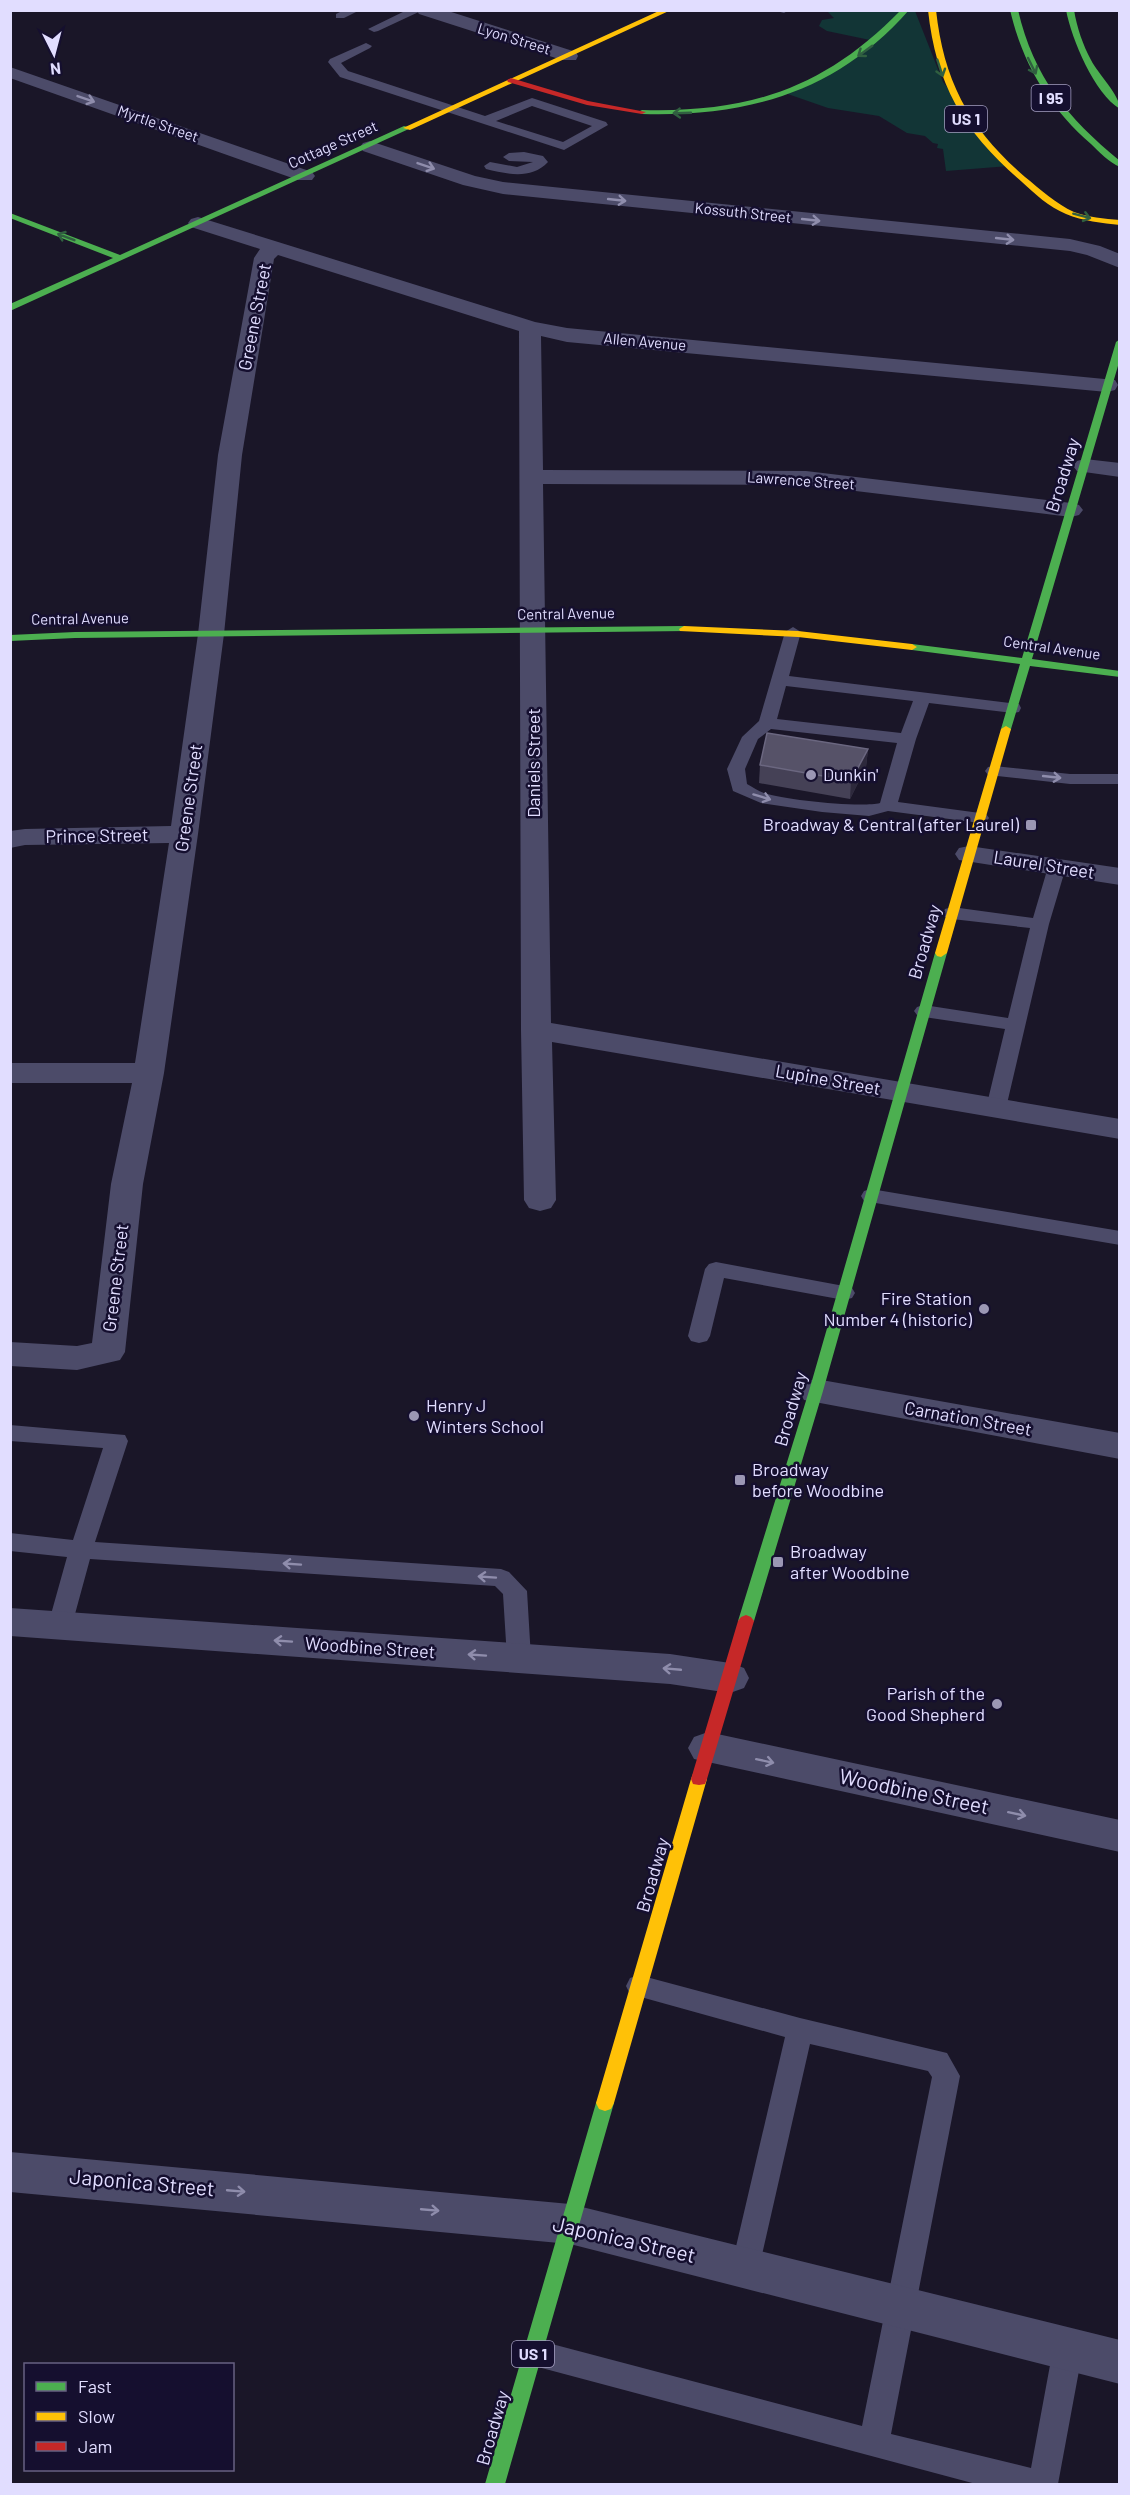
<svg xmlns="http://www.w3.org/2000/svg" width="1130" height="2495" viewBox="0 0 1130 2495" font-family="Barlow,sans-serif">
  <rect width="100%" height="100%" fill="#1a1628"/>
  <!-- green -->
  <path fill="#123536" d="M830,11H915L943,82L1009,166L946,171L943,149L937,148L938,144L933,143L925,136L907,133L879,116L828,108L782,92L831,70L870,40L827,31L819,26L822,20L834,18L828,12Z"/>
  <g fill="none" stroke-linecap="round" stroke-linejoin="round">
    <!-- lane -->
    <path fill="#4c4b69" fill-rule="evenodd" d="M344,10H360L344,18H336V14Z
      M407,10H423L378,31L374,32L368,29Z
      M773,10H789L784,13Z
      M366,43L372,46L370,48L341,63L348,71L485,116L532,98L606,122L608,125L564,150L340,77L328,62L330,59ZM532,106L592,126L563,142L496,121Z
      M524,152L543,156L548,162C531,180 507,174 486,169L484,166L490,162L517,167L533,162L509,161L503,157L509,153Z
      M793,627L801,632L789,676L1019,704L1021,708L1019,712L1013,713L929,703L916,739L898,802L980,813L986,814L989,818L986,822L980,823L888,811L869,816L822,812L761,803L733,791L727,769L742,737L759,721L785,632ZM786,686L913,701L901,733L777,719ZM771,729L897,743L880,803C861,808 784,800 764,793C758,791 753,787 747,784L745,769L758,739Z
      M994,766L1070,774H1120V784H1070L988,775L985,771L988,767Z
      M1057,862L1063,863L1066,867L1049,924L1006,1108L1003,1112L996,1114L989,1112L986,1108L1005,1029L924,1017L917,1015L914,1011L917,1007L924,1005L1008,1018L1030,928L952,919L945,917L943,913L945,909L952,907L1033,918L1048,867L1051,863Z
      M871,1189L1120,1231V1245L864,1201L861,1196L864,1191Z
      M716,1262L844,1286L852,1288L855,1293L852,1298L844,1300L724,1278L710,1336L707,1341L699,1343L691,1341L688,1336L705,1269L709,1264Z
      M10,1425L125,1435L128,1441L95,1542L501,1569L509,1572L527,1591L531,1658L528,1665L519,1667L510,1665L507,1658L503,1594L495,1586L90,1559L72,1625L68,1631L60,1634L52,1631L48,1625L67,1557L10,1551V1533L73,1540L103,1448L10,1441Z
      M639,1975L800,2018L947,2053L960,2076L891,2434L1031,2468L1053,2349L1058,2339L1068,2335L1078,2339L1083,2349L1058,2484H976L523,2363L518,2353L523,2343L533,2339L862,2426L932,2077L928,2071L810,2044L759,2268L755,2277L745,2281L735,2277L731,2268L785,2037L630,1994L626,1986L630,1978Z"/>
    <!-- street -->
    <path fill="#4c4b69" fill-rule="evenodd" d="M416,10H445L576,52L578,56L576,60H562L419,14Z
      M10,67L312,172L315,176L312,180H298L10,78Z
      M370,141L475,176L503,182L1070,239L1100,246L1120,254V268L1087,255L1070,251L503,194L463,185L363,151L360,147L363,143Z
      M198,217L535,322L567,328L1115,380L1118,385L1115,390L1107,392L567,342L541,336L543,470L806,471L1071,503L1079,505L1083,510L1079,515L1071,517L806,485L543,484L551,1023L1120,1119V1139L552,1042L556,1200L551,1208L540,1211L529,1208L524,1200L521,1030L519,331L278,255L274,259L242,455L224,634L198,834L164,1073L143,1184L125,1352L120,1360L77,1370L10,1366V1342L77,1346L92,1343L111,1184L132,1083H10V1063H135L169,843L25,845L10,848V831L25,829L171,826L198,634L218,455L254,258L260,249L191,227L188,223L191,219Z
      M1085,459L1120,463V477L1077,471L1073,466L1077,461Z
      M969,846L1120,868V885L959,860L955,854L959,848Z
      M816,1379L1120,1433V1459L804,1400L799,1391L804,1382Z
      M10,1608L670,1654L730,1663L744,1668L749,1678L744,1688L730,1693L670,1684L10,1636Z
      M708,1732L1120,1820V1852L694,1759L688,1748L694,1737Z
      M10,2152L570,2204L1120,2340V2384L570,2244L10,2192Z"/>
    <!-- fast -->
    <path fill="#4caf50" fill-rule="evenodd" d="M901,10H909C837,92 748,117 642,114L638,112L642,110C750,113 825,88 901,10Z
      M1010,10H1018C1034,78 1067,117 1120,161V167C1109,162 1099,152 1091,144C1049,107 1023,65 1010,10Z
      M1066,10H1074C1077,28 1083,45 1091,60C1098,74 1120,95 1120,109C1094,93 1072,40 1066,10Z
      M404,126L411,128L10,311V304L113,258L10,218V213L120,255Z
      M1120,339V359L1032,659L1120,671V677L1030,666L1011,729L1010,731H1002L1001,729L1020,664L912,650L907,647L912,644L1022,658L1116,342Z
      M684,626L689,629L688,631L75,638L10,641V635L75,632Z
      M941,949L947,953L823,1391L754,1621L751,1625L746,1627L741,1625L738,1621L809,1391L935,953Z
      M605,2095L611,2097L614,2103L505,2484H485L596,2103L599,2097Z"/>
    <!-- slow -->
    <path fill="#ffc107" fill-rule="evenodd" d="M661,10H671L410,130L403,128Z
      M928,10H936C944,83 970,129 1025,177C1040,189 1056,204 1074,212C1088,217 1104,219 1120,220V225C1102,223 1083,221 1066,214C1049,207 1035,194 1022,182C965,133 936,86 928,10Z
      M684,626L798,631L912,644L917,647L912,650L798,637L680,631L679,629Z
      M1006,726L1011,729L947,953L941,957L937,956L935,953L1001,729Z
      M699,1773L705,1774L707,1779L614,2103L611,2109L605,2111L599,2109L596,2103L691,1779L693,1774Z"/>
    <!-- jam -->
    <path fill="#c62828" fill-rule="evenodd" d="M511,78L588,101L646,112L642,114L587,105L508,82L507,80Z
      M746,1615L751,1617L754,1621L707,1779L705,1784L699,1785L693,1784L691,1779L738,1621L741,1617Z"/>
  </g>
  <!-- wall -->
  <path fill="#454156" d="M868,749L866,767L850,799L759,783L760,765Z"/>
  <!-- shaded-wall -->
  <path fill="#2d293c" d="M868,749L866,767L850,799L851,781Z"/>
  <!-- building -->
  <path fill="#565268" stroke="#6b6780" stroke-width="1.5" d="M767,733L868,749L851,781L760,765Z"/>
  <!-- one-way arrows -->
  <defs><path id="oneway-shaft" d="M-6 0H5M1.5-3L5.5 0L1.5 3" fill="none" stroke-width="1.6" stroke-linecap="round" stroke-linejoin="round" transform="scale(1.5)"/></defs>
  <g stroke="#305f40">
    <use href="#oneway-shaft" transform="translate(865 51) rotate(144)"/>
    <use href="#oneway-shaft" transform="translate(1032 66) rotate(64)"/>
    <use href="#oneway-shaft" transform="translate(940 68) rotate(72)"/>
    <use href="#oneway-shaft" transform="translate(682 113) rotate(178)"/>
    <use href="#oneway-shaft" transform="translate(1082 216) rotate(15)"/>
    <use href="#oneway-shaft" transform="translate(66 237) rotate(-159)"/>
  </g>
  <g stroke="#8f8dac">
    <use href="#oneway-shaft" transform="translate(86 99) rotate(19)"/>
    <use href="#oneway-shaft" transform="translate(426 166) rotate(19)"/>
    <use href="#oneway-shaft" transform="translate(617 200) rotate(6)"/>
    <use href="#oneway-shaft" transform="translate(811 220) rotate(6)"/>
    <use href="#oneway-shaft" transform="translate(1005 239) rotate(6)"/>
    <use href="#oneway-shaft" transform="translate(1052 777) rotate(6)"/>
    <use href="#oneway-shaft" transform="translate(762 797) rotate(17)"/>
    <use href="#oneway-shaft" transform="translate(292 1564) rotate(-176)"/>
    <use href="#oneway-shaft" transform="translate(487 1577) rotate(-176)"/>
    <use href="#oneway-shaft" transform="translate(283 1641) rotate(-176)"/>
    <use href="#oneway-shaft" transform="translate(477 1655) rotate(-176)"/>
    <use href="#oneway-shaft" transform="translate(672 1669) rotate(-175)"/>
    <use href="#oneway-shaft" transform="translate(765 1761) rotate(12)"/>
    <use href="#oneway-shaft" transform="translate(1017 1814) rotate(12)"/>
    <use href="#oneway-shaft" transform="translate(236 2191) rotate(5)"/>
    <use href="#oneway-shaft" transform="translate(430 2210) rotate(5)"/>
  </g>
  <!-- markers -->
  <g fill="#9b97b4" stroke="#150f2f" stroke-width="2">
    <circle cx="811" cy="775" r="6"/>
    <rect x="1025" y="819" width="12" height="12" rx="3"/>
    <circle cx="984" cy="1309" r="6"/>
    <circle cx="414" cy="1416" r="6"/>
    <rect x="734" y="1474" width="12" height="12" rx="3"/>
    <rect x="772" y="1556" width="12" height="12" rx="3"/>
    <circle cx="997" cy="1704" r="6"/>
  </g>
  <g text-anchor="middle" stroke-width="5" stroke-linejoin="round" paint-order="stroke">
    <!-- far-street labels -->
    <g font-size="15" fill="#e1ddff" stroke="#150f2f">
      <text transform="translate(514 39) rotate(17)" y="5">Lyon Street</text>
      <text transform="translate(158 124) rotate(19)" y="5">Myrtle Street</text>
      <text transform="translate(333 145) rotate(-24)" y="5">Cottage Street</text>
      <text transform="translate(743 213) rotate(6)" y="5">Kossuth Street</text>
      <text transform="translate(645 342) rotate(5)" y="5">Allen Avenue</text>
      <text transform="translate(801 481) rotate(4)" y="5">Lawrence Street</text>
      <text transform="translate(566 614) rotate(-1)" y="5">Central Avenue</text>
      <text transform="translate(80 619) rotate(-1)" y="5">Central Avenue</text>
      <text transform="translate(1052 648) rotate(8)" y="5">Central Avenue</text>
    </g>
    <!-- shield labels -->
    <g fill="#150f2f" stroke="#a49fc1" stroke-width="1.5">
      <rect x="1031.5" y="85" width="39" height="26" rx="4.5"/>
      <rect x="945" y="106" width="42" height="26" rx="4.5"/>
      <rect x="512" y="2341" width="42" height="26" rx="4.5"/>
    </g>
    <g font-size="16" font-weight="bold" fill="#e1ddff">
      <text x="1051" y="104">I 95</text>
      <text x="966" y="125">US 1</text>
      <text x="533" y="2360">US 1</text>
    </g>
    <!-- street labels -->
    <g font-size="18" fill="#e1ddff" stroke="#150f2f">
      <text transform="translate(255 317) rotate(-79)" y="6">Greene Street</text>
      <text transform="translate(1063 475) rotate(-73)" y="6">Broadway</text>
      <text transform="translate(534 763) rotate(-90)" y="6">Daniels Street</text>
      <text transform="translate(189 798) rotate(-82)" y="6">Greene Street</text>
      <text transform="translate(97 836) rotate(-1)" y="6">Prince Street</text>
      <text transform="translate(1044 865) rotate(9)" y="6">Laurel Street</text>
      <text transform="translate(925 942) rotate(-74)" y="6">Broadway</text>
      <text transform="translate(828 1080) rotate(10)" y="6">Lupine Street</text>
      <text transform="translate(116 1278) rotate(-83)" y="6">Greene Street</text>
      <text transform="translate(791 1409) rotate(-74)" y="6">Broadway</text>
      <text transform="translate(968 1419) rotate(10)" y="6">Carnation Street</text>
      <text transform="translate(370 1648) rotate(4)" y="6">Woodbine Street</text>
      <text transform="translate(653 1875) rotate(-74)" y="6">Broadway</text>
      <text transform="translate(493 2428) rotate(-74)" y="6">Broadway</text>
    </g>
    <!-- poi labels -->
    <g font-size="18" fill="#e1ddff" stroke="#150f2f" text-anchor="start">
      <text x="823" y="781">Dunkin'</text>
      <text x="1019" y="831" text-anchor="end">Broadway &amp; Central (after Laurel)</text>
      <text x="972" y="1305" text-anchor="end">Fire Station<tspan x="972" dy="21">Number 4 (historic)</tspan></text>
      <text x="426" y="1412">Henry J<tspan x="426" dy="21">Winters School</tspan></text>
      <text x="752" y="1476">Broadway<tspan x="752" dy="21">before Woodbine</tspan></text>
      <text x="790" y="1558">Broadway<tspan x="790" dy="21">after Woodbine</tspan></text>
      <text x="985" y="1700" text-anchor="end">Parish of the<tspan x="985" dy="21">Good Shepherd</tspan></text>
    </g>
    <!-- near-street labels -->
    <g font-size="21" fill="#e1ddff" stroke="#150f2f">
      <text transform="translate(914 1792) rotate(12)" y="7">Woodbine Street</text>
      <text transform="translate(142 2183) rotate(5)" y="7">Japonica Street</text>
      <text transform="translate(624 2240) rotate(13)" y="7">Japonica Street</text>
    </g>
  </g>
  <!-- border -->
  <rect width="1130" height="2495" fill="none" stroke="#e1ddff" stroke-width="24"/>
  <!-- legend -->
  <rect x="24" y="2363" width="210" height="108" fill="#150f2f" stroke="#676182" stroke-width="1.5"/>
  <rect x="36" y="2382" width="30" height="9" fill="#4caf50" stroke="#676182" stroke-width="1.5"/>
  <text x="78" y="2393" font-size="18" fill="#e1ddff">Fast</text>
  <rect x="36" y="2412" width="30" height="9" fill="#ffc107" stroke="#676182" stroke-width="1.5"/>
  <text x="78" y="2423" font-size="18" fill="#e1ddff">Slow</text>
  <rect x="36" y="2442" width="30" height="9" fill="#c62828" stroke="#676182" stroke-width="1.5"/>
  <text x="78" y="2453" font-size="18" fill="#e1ddff">Jam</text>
  <!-- north arrow -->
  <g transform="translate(54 54) rotate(174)" stroke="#150f2f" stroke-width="4.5" paint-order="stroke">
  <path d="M0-4.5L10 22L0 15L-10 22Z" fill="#e1ddff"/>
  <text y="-9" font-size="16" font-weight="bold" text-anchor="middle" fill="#e1ddff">N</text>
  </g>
</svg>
